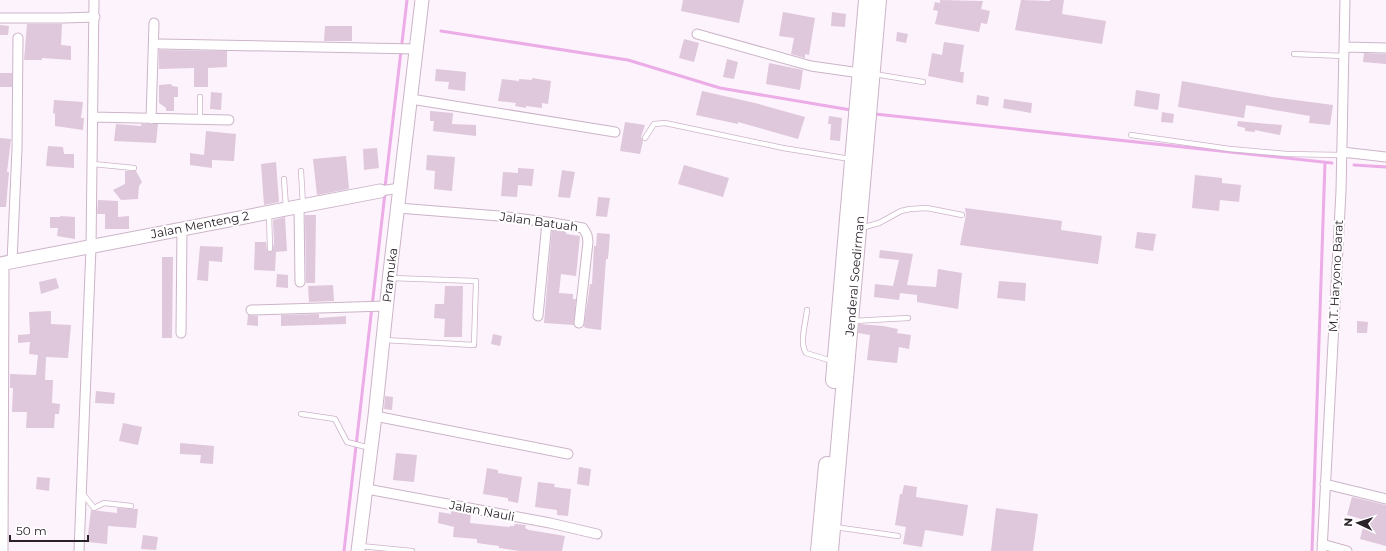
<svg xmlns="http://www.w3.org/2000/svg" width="1386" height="551" viewBox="0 0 1386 551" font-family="Montserrat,sans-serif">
  <rect width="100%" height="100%" fill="#fdf3fc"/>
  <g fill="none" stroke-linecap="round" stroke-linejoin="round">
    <!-- stream -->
    <path stroke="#ecace7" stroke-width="3" d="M441,31L628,60L720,88L851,110
      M875,114L1332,163
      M1354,165L1386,167
      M385,187L407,0
      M344,551L385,193
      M1312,551L1325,162"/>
  </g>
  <!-- building -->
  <path fill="#dfc7dc" d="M683,0H744L739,23L681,11Z
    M940,0L983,1L981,9L990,11L987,24L981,23L979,32L935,24L938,11L933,10L935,2L940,3Z
    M1021,0L1050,1V0H1064L1062,14L1106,21L1102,44L1015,30Z
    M783,12L815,18L809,55L805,54V58L791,54L794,38L779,36Z
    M832,12L846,14L845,27L831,26Z
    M27,24H62L61,45L71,46V60L42,58V60H24Z
    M0,25L9,26L8,35H0Z
    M325,26H352V41H324Z
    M897,32L908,34L906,43L896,41Z
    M684,39L699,43L694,62L679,58Z
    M944,42L964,45L960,72H964L963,83L928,76L932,53L942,55Z
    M159,50L227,51V67L208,68V87H194V68L159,69Z
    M1364,53L1386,54V64L1363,62Z
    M727,59L738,62L734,79L723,77Z
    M769,63L803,70L800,90L766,84Z
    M436,69L466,72L465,91L448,89L449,82L435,81Z
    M0,73H12V87H0Z
    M532,78L551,81L548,104L542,103V108L526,106V108L515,106L516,103L498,101L502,79L519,81V79L532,80Z
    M1182,81L1272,97L1333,105L1330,125L1309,123L1310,116L1246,105L1244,118L1178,107Z
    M171,84L172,86L178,87V97H174V111H166V108L159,103V85Z
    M1136,90L1160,94L1158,110L1134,106Z
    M702,91L755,103L805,117L798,139L738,122V124L696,115Z
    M211,92L222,93L221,110L210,109Z
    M977,95L989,97L988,106L976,104Z
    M1004,99L1032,103L1031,113L1003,108Z
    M54,100L83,102L81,118H84L83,130L55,126V114L53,113Z
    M430,111L453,113L452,124L476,125V136L433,131L434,121H430Z
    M1162,112L1174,114L1173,123L1161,122Z
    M829,116L842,118L840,141L830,140L831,124H828Z
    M1238,121L1247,122L1282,125L1280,135L1255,130V132L1245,131V128L1237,126Z
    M625,122L645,125L641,137L643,141L640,154L620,151Z
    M116,124L141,126V124H158L156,143L114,141Z
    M206,131L236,134L234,161L212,160V168L190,165V153L204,155Z
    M0,138L11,139L7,172H9L6,207H0Z
    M48,146L63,147L64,154H74V168L46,166Z
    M377,148L379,168L364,170L363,149Z
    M427,155L455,157L452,191L434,189L435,171L426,170Z
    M346,156L349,189L317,195L313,159Z
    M276,162L279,202L264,205L261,164Z
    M684,165L729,178L723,197L678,184Z
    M518,168L534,169L532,186L518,185L517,197L501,196L503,172L518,173Z
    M562,170L575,172L570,198L558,197Z
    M125,171H136L142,182L139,186L138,199L121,200L113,190L125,184Z
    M1195,175L1222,178V183L1241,185L1239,202L1220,200L1219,211L1192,208Z
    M598,197L610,198L607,217L596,216Z
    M98,200L118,201V217L129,216V229H105V214H97Z
    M965,208L1062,221L1061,230L1102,236L1098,264L960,245L966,215Z
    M305,215H316L315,283H306Z
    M60,216L75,217V239L57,236L58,228H50V217H60Z
    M285,217L287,251L276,252L275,271L254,270L255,242H266L267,251L272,252L274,243L273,220Z
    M552,229L566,231V234L580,236L576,276L561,274L559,293L573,294V299H576L574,325L544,323Z
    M1137,232L1156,234L1153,251L1135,248Z
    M597,233L610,234L608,259H606L601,330L585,328L584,326L590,284H592L594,246H596Z
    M200,246L223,247L222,262L209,261L208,281L197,280Z
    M880,250L913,254L907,285L936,287L938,269L962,273L958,309L917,302V295L900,293L899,300L874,297L875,284L893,286L899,260L879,258Z
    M162,257H173L172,338H162Z
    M277,274L288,275V288L276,287Z
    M56,278L59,288L41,294L39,282Z
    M999,281L1026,283L1025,301L997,298Z
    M333,285L334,301L309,302L308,286Z
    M445,286H463L462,337H444L445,319L434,318L435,304H444Z
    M51,311V324L71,325L68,358L46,357L45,380H53L52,403L60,404L59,414H55L54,428H26L27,412H12L13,388H10V374L36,375L38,355L29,354L30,342L18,343V335L30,334L29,312Z
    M319,314V318L346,316V324L281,326V315Z
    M248,315L258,316V326L247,325Z
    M1357,321L1368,322L1367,333H1357Z
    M859,324L883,326L898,329L897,333L911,335L909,349L899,347L897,363L867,360L870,335L858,333Z
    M493,334L502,336L500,346L491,344Z
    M96,391L115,393L114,404L95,403Z
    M385,396L393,397L392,410L384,409Z
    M123,423L142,427L138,445L119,441Z
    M180,443L214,446L213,464L200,463L201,455L180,454Z
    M396,453L417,455L414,482L393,480Z
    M579,467L591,469L589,486L577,484Z
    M487,468L498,470V473L522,477L518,503L508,501V498L483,494Z
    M37,477L50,478L49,491L36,489Z
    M538,482L555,484L554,487L571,489L568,516L557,515V510L535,507Z
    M904,485L917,487L916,497L968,505L963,536L925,530L922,547L903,544L906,527L895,525L900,494H902Z
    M1352,497L1386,505V546L1360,539L1365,520L1347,515Z
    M117,508L138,509L136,528L108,526L107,544L87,542L91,510L117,513Z
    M996,508L1038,514L1033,551H991Z
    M451,511L471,514L470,523L509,527L510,526H514L515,524L526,525L525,528L529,530L565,536L562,551H520L499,548V546L477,543V539L453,537L454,527L438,523L439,512L451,514Z
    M143,535L158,537L156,550L141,549Z"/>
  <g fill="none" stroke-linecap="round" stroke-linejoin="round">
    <defs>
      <path id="lane" d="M1294,54L1344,56
        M874,74L923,82
        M200,97V119
        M1131,135L1230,149L1287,154L1342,155
        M645,138L654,124L665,123L783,148L850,159
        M93,164L134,168
        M301,171L303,205
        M284,179L286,207
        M269,214L270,249
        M861,228L879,223L901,211L910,209L927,208L962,215
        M807,310C806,322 799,343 806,353L832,361
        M853,321L908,318
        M384,340L474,345L476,281L391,278
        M301,414L335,419L347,442L370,448
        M83,494L94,508L104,503L131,506
        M835,527L898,536
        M360,546L412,551"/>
      <path id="street" d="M0,18H64L95,17
        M697,34L811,66L860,73
        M160,44L416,49
        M1344,47L1386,48
        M411,99L615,132
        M93,117L229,120
        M151,119L154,23
        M1342,152L1386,157
        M380,191L400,188
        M299,206L300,282
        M398,208L499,216L547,222L583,228L587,235L588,242L579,323
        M12,262L17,149L18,38
        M251,310L386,306
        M538,316L547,222
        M181,333L182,229
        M375,416L568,454
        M1325,484L1386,499
        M367,489L550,523L597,534
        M1322,544L1347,551
        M3,551L4,263
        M79,551L91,247L94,0
        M1322,551L1341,191L1345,0"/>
      <path id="secondary" d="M0,264L380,191
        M358,551L375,416L390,272L422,0"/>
      <path id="highway" d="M834,380L867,0
        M819,551L827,465
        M830,551L878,0"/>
    </defs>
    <!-- lane casing -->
    <use href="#lane" stroke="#ccb4c9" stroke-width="6"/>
    <!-- street casing -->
    <use href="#street" stroke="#ccb4c9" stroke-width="11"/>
    <!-- secondary casing -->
    <use href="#secondary" stroke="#ccb4c9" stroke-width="15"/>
    <!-- highway casing -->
    <use href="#highway" stroke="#ccb4c9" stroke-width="18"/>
    <!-- lane -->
    <use href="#lane" stroke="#fff" stroke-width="4.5"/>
    <!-- street -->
    <use href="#street" stroke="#fff" stroke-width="9"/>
    <!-- secondary -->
    <use href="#secondary" stroke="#fff" stroke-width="13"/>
    <!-- highway -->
    <use href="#highway" stroke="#fff" stroke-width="16"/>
  </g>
  <g text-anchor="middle" stroke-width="4" stroke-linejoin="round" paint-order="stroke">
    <!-- street labels -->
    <g font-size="12" fill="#2a2129" stroke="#fff">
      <text transform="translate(539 222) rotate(8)" y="4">Jalan Batuah</text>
      <text transform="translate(200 225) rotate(-11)" y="4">Jalan Menteng 2</text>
      <text transform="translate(390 275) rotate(-83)" y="4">Pramuka</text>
      <text transform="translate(855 276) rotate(-85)" y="4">Jenderal Soedirman</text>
      <text transform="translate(1336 276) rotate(-87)" y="4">M.T. Haryono Barat</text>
      <text transform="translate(482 511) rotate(11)" y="4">Jalan Nauli</text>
    </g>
  </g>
  <!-- north arrow -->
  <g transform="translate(1358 523) rotate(274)" stroke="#ffffff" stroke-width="3" paint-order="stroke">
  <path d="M0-3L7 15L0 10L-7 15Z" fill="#2a2129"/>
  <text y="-6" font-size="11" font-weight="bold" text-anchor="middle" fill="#2a2129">N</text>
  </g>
  <!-- scale -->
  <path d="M10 535v6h78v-6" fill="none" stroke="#2a2129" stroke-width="2"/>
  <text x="16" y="535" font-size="12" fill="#2a2129" stroke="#ffffff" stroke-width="3" paint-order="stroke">50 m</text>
</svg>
